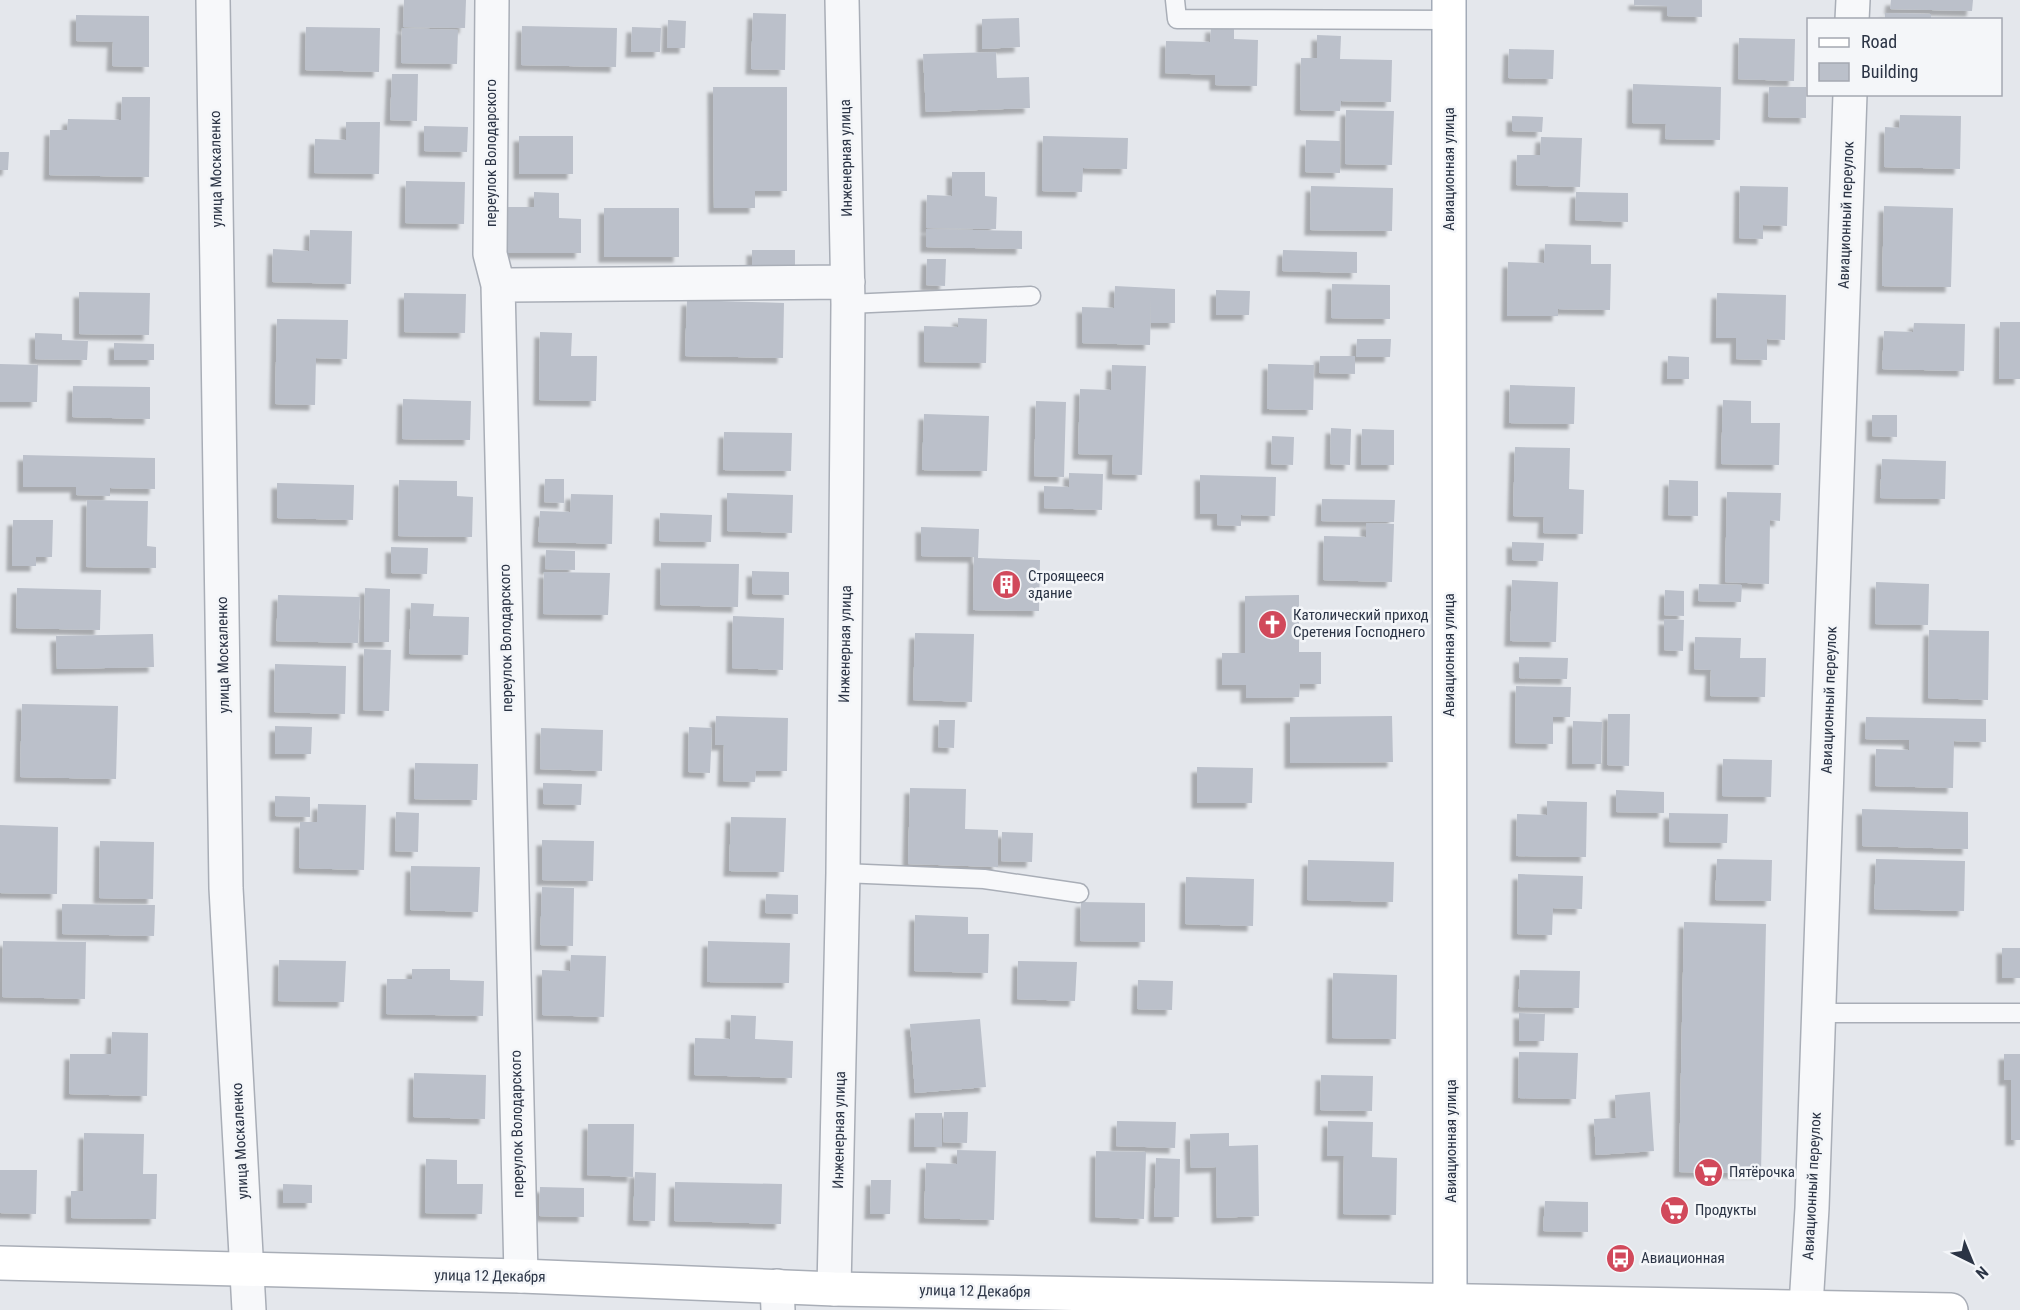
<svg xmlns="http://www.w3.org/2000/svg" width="2020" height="1310" viewBox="0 0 2020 1310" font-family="'Roboto Condensed',sans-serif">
  <defs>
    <filter id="shadow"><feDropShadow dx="-5.5" dy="5.5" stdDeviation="1.5" flood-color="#0004"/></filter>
  </defs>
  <rect width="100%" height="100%" fill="#e4e7ec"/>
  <!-- building -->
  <path fill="#bbc0ca" filter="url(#shadow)" d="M404,0H466L465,28L403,27Z
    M1634,0H1702V17L1667,16V6L1634,5Z
    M1891,0H1973L1972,11L1890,9Z
    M753,13L786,14L785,70L751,69Z
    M1885,13L1931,14V20H1885Z
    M76,15L149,16V67L112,66L113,42L76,41Z
    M1019,18L1020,47L982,49V19Z
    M668,20L686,21L685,48H667Z
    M522,26L617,28L616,67L521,65Z
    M306,27L380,28L379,72L305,70Z
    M632,27L661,28L660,52H631Z
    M1211,27L1234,28V39L1258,40L1257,86L1215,85V75L1165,73L1166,41L1210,42Z
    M402,28L458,30L457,64L401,63Z
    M1317,35L1341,36L1340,59L1392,60L1391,102L1341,101L1340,111L1300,110L1301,58H1317Z
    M1739,38L1795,39L1794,81L1738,79Z
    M1509,49L1554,50L1553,79L1508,78Z
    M996,52L997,78L1029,77L1030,108L926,112L923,54Z
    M392,74H418L417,121L390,120Z
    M1633,84L1721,87L1720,140L1665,139L1666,124L1632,123Z
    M713,87H787V191H755V208H714Z
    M1769,87H1806V118L1768,117Z
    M122,97H150L149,177L49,175L50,130H67L68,119L121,120Z
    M1346,110L1394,111L1392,165L1345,164Z
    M1900,115L1961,116L1960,169L1884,167L1885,127L1899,128Z
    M1512,116L1543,117L1542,132L1512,131Z
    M346,122H380L379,174L314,173L315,139L346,140Z
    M424,126L468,127L467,152L424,151Z
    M519,136H573V174H519Z
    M1043,136L1128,138L1127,169L1083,168L1082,192L1042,191Z
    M1541,137L1582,138L1580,187L1516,185L1517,155H1540Z
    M1306,140L1340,141V173L1305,172Z
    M0,152H9L8,170H0Z
    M952,172H985V196L997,197L996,229L926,228L927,195L952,196Z
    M406,181L465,182L464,224L405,223Z
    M1311,186L1393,188L1392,231L1310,230Z
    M1740,186L1788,187L1787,226L1763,225V239L1739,238Z
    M534,192L559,193V218L581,219V253H508V207H534Z
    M1576,192L1628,193V222L1575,220Z
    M1884,206L1953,208L1951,287L1882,286Z
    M604,208H679V257H604Z
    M926,229L1022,231V249L926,247Z
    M310,230L352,231L351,284L272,282L273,249L309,251Z
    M1545,244L1591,245V264H1611L1610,310L1558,309V316H1507L1508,262L1544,263Z
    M752,250H795V272H752Z
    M1283,250L1357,252V273L1282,271Z
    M927,259H946L945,286L926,285Z
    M1332,284L1390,285V319L1331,318Z
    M1115,286L1175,289V323H1151V295L1150,345L1082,343V307L1114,308Z
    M1216,290L1250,291L1249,315H1216Z
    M79,292L150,293L149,335L79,334Z
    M404,293L466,294L465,333L404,332Z
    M1717,293L1786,295L1785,340L1767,339V360L1736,359V338H1716Z
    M687,300L784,303L783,358L685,356Z
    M958,318L987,319L986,363L924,362V326L958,327Z
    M277,319L348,320L347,359L316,358L315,405L275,404Z
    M2000,322H2020V379H1999Z
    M1914,323L1965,324L1964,371L1882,369L1884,331L1913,332Z
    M540,332L572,333L571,356H597L596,401L539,400Z
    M35,333L62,334V340L88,341L87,360L35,359Z
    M1357,339H1391L1390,357H1356Z
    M114,343L154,344V360H114Z
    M1320,356H1355V374L1319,373Z
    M1668,356L1689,357V379H1667Z
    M0,364L38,365L37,402H0Z
    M1268,364L1314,365L1313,410L1267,409Z
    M1112,365L1146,366L1142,475L1112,474L1113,455L1078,454L1080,389L1111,390Z
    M1510,385L1575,387L1574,424L1509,423Z
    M73,386L150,387V419L72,417Z
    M403,399L471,401L470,440L402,439Z
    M1723,400L1751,401V423H1780L1779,465L1721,464Z
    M1036,401L1066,402L1064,477L1034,476Z
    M924,414L989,416L987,471L922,470Z
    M1872,415H1897V437L1872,436Z
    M1331,428L1351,429L1350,465L1330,464Z
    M1362,429L1394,430V465H1361Z
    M724,432L792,433L791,471L723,470Z
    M1272,436L1294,437L1293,465L1271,464Z
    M1515,447L1570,448L1569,489L1584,490L1583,534L1543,533L1544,517L1513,516Z
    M23,455L155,458V489L110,488V496L76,495V487H23Z
    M1882,459L1946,461L1945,499L1880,498Z
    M1069,473L1103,474L1102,510L1044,508V486L1069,487Z
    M1200,475L1276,477L1275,516L1241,515V526L1217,525V514H1200Z
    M545,479H564V503L544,502Z
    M399,480L457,481V496L473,497L472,537L398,536Z
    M1669,480L1698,481V516L1668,515Z
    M277,483L354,485L353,520L277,518Z
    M1727,492L1781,493L1780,521L1770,520L1769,584L1725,582Z
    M727,493L793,495L792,533L727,531Z
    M571,494L613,495L612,544L538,542L540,511L570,512Z
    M1322,499L1395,500L1394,522L1321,521Z
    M87,500L148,501L147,546L156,547V568L86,567Z
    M660,513L712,515L711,542L659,541Z
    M13,520H53L52,557H36V566H12Z
    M1366,523L1394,524L1392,582L1323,580L1324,536L1366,537Z
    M921,527L979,529L978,558L1040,560L1039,611L973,610L974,557L921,556Z
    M1512,542L1544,543L1543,561L1512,560Z
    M391,547L428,548L427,574L391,573Z
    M546,550L575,551V570L545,569Z
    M661,563L739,564L738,607L660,605Z
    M752,571L789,572V595L752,594Z
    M544,572L610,573L608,615L543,614Z
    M1512,580L1558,582L1556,642L1510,641Z
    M1876,582L1929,584L1928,625L1875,624Z
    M1699,584L1742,585L1741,602L1698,601Z
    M17,588L101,590L100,630L16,628Z
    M365,588L390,589L389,642H364Z
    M1665,590L1684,591V616L1664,615Z
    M278,595L360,597L358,643L276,641Z
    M1299,595V652H1321V684H1300L1299,697L1246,698V685H1222V653H1245V596Z
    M411,603L434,604L433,616L469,617L468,655L409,654Z
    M733,616L784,618L783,670L732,668Z
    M1664,619L1684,620L1683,651L1664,650Z
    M1929,630L1989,631L1988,700L1928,698Z
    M915,633L974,634L972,702L913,700Z
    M153,634L154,667L57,669L56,636Z
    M1695,637L1741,638L1740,658H1766L1765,697L1710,696L1711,670L1694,669Z
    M364,649L391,650L389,711L363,710Z
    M1519,657L1568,658L1567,679L1519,678Z
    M275,664L346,666L345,714L274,712Z
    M1516,686L1571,687L1570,717H1553V744L1515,743Z
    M22,704L118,706L116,779L20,777Z
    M1608,714H1630L1629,766L1607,765Z
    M716,716L788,718L787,771H756L755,782L723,781L724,745H715Z
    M1392,716L1393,762L1290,763V717Z
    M1866,717L1986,719V742L1954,741L1953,788L1875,786L1876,749L1909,750V740L1865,739Z
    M939,720H955L954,748L938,747Z
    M1573,721L1602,722L1601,764H1572Z
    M275,726L312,727L311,754H275Z
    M689,727L712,728L710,773L688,772Z
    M541,728L603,730L602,771L540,769Z
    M1723,759L1772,760L1771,797L1722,796Z
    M415,763L478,764L477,800L414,799Z
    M1197,767L1253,768L1252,803H1197Z
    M543,783L582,784L581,805L543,804Z
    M910,788L966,789L965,829L998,830V867L908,864Z
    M1616,790L1664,792V813L1616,812Z
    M275,796L310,797V817L275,816Z
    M1547,801L1587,802L1586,857L1516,856L1517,814L1547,815Z
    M318,804L366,805L364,870L299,868L300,822H317Z
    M1862,809L1968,812V849L1862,846Z
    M396,812L419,813L418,852L395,851Z
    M1669,813L1728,814L1727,843L1669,842Z
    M731,817L786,818L784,872L729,871Z
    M0,825L58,827L57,894L0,893Z
    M1002,832L1033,833L1032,862L1001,861Z
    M542,840L594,841L593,881L542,880Z
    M100,841L154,842L153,899L99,898Z
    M1717,859L1772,860L1771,901L1715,900Z
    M1876,859L1965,861L1964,911L1874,909Z
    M1308,860L1394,862L1393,902L1307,900Z
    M411,866L480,867L478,912L410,910Z
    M1518,874L1583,876L1582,909L1553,908L1552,935L1517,934Z
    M1186,877L1254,879L1253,926L1185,924Z
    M542,887L574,888L573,946L540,945Z
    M766,894L798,895V914L765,913Z
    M1081,902L1145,903V942L1080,941Z
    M62,904L155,905L154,936L62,934Z
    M915,915L968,917V934H989L988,973L914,971Z
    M1684,922L1766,924L1761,1173L1679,1172Z
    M3,941L86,942L85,999L2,997Z
    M708,941L790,943L789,983L707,982Z
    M2002,948H2020V978H2002Z
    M571,955L606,956L604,1017L542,1015V970L570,971Z
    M279,960L346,961L344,1002L278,1001Z
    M1018,961L1077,962L1075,1001L1017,999Z
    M412,969H450V980L484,981L483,1016L386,1014L387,979H412Z
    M1520,970L1580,971L1579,1008L1518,1007Z
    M1333,973L1397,975L1396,1039L1332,1038Z
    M1138,980L1173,981L1172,1010L1137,1009Z
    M1519,1013L1545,1014L1544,1041H1519Z
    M731,1015L756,1016L755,1039L793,1041L792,1078L694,1075L695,1038L730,1039Z
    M980,1019L986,1087L915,1093L910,1024Z
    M112,1032L148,1033L147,1096L69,1094L70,1054H111Z
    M1519,1052L1578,1053L1576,1099L1518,1098Z
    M2004,1054H2020V1140H2011V1080H2004Z
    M414,1073L486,1075L485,1119L413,1117Z
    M1321,1075L1373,1076L1372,1111L1320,1110Z
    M1650,1092L1654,1151L1596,1155L1594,1119L1616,1118L1615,1095Z
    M944,1112H968L967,1143L943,1142Z
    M915,1113H942V1147H914Z
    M1117,1121L1176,1122L1175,1148L1116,1146Z
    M1328,1121L1373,1122L1372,1157L1397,1158L1396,1215L1343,1214L1344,1156H1327Z
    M588,1124H634L633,1177L587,1175Z
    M84,1133L144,1134L143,1174H157L156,1219L71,1218V1191H83Z
    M1229,1133V1146L1258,1145L1259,1216L1217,1218L1216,1167L1191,1168L1190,1134Z
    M957,1150L996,1151L994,1220L924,1218L926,1163L957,1164Z
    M1096,1151L1146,1152L1144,1219L1095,1217Z
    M1156,1158L1180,1159L1179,1217H1154Z
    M426,1159L457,1160V1184H483L482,1214L425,1213Z
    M0,1170H37L36,1214L0,1213Z
    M635,1172L656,1173L655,1221L633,1220Z
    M871,1180H891L890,1214H870Z
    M675,1182L782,1184L781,1224L674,1221Z
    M283,1184L312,1185V1203H283Z
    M540,1187L584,1188V1217L539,1216Z
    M1545,1201L1588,1202V1232L1543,1231Z"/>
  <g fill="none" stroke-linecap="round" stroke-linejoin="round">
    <defs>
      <path id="lane" d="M1175,0L1177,19L1449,20
        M848,304L1031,296
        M843,873L984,879L1079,893
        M1819,1013H2020"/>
      <path id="street" d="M213,0L226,888L249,1310
        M492,0L490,254L498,285L521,1276
        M1852,20L1853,0
        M498,285L848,282
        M777,1286L778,1310
        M834,1289L843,873L848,304L842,0
        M1806,1306L1812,1208L1850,94"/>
      <path id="secondary" d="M0,1263L521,1276L834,1289L1951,1310"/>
      <path id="primary" d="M1449,0L1450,1310"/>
    </defs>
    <!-- lane casing -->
    <use href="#lane" stroke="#a9aeb7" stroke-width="21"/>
    <!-- street casing -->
    <use href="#street" stroke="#a9aeb7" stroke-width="36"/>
    <!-- secondary casing -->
    <use href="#secondary" stroke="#a9aeb7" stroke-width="36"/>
    <!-- primary casing -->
    <use href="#primary" stroke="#a3abb8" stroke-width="36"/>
    <!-- lane -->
    <use href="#lane" stroke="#f7f8fa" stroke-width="18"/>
    <!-- street -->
    <use href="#street" stroke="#f7f8fa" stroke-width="33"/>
    <!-- secondary -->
    <use href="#secondary" stroke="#fff" stroke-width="33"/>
    <!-- primary -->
    <use href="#primary" stroke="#fff" stroke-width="33"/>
  </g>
  <!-- icons -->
  <defs>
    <symbol id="building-disc" viewBox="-11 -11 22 22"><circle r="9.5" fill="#d1495b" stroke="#f4f6f9"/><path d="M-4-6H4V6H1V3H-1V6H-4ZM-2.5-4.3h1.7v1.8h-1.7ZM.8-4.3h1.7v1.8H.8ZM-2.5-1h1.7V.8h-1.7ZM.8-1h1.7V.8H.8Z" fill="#fff"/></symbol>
    <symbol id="church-disc" viewBox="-11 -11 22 22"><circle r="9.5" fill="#d1495b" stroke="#f4f6f9"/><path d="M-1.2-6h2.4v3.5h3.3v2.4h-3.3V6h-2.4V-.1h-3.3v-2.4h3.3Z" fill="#fff"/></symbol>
    <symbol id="supermarket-disc" viewBox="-11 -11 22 22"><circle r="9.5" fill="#d1495b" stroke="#f4f6f9"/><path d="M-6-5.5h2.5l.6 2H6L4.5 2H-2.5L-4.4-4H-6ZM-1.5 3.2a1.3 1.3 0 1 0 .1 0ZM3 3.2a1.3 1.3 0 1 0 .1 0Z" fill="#fff"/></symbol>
    <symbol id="bus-disc" viewBox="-11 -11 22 22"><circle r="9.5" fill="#d1495b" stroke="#f4f6f9"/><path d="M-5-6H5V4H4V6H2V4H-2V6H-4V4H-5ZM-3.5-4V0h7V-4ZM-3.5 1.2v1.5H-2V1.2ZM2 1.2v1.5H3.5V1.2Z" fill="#fff"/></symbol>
  </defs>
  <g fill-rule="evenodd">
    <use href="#building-disc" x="990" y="568" width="33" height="33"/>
    <use href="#church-disc" x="1256" y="608" width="33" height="33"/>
    <use href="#supermarket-disc" x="1692" y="1156" width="33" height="33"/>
    <use href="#supermarket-disc" x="1658" y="1194" width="33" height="33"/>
    <use href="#bus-disc" x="1604" y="1242" width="33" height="33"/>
  </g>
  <g text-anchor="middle" stroke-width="5" stroke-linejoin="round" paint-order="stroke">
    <!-- street labels -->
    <g font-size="15" fill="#2b3445" stroke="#f4f6f9">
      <text transform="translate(491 153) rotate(-90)" y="5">переулок Володарского</text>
      <text transform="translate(846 158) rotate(-91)" y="5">Инженерная улица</text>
      <text transform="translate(216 169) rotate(-91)" y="5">улица Москаленко</text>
      <text transform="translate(1449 169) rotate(-90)" y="5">Авиационная улица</text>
      <text transform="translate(1846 215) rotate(-88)" y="5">Авиационный переулок</text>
      <text transform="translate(506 638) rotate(-91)" y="5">переулок Володарского</text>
      <text transform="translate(845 644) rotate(-89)" y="5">Инженерная улица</text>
      <text transform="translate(223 655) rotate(-91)" y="5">улица Москаленко</text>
      <text transform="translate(1449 655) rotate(-90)" y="5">Авиационная улица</text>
      <text transform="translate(1829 700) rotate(-88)" y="5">Авиационный переулок</text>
      <text transform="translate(517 1124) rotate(-91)" y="5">переулок Володарского</text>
      <text transform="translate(839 1130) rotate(-89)" y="5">Инженерная улица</text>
      <text transform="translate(240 1141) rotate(-93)" y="5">улица Москаленко</text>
      <text transform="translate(1451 1141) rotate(-90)" y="5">Авиационная улица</text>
      <text transform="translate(1812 1186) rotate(-87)" y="5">Авиационный переулок</text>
      <text transform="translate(490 1276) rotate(1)" y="5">улица 12 Декабря</text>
      <text transform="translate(975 1291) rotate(1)" y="5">улица 12 Декабря</text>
    </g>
    <!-- poi labels -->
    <g font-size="15" fill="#2b3445" stroke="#f4f6f9" text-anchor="start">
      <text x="1028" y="581">Строящееся<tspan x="1028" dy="17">здание</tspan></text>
      <text x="1293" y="620">Католический приход<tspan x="1293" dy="17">Сретения Господнего</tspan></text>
      <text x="1729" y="1177">Пятёрочка</text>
      <text x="1695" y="1215">Продукты</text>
      <text x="1641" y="1263">Авиационная</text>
    </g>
  </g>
  <!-- legend -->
  <rect x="1807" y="18" width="195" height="78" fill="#f4f6f9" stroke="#a4a8b1" stroke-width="1.5"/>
  <rect x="1819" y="38" width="30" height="9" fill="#ffffff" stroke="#a4a8b1" stroke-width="1.5"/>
  <text x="1861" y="48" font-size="18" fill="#2b3445">Road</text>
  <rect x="1819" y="63" width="30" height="18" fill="#bbc0ca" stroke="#a4a8b1" stroke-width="1.5"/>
  <text x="1861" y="78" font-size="18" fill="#2b3445">Building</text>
  <!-- north arrow -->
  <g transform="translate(1972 1262) rotate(137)" stroke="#f4f6f9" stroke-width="4.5" paint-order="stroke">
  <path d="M0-4.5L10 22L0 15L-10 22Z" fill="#2b3445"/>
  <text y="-9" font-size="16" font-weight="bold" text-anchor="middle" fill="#2b3445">N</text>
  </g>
</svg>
